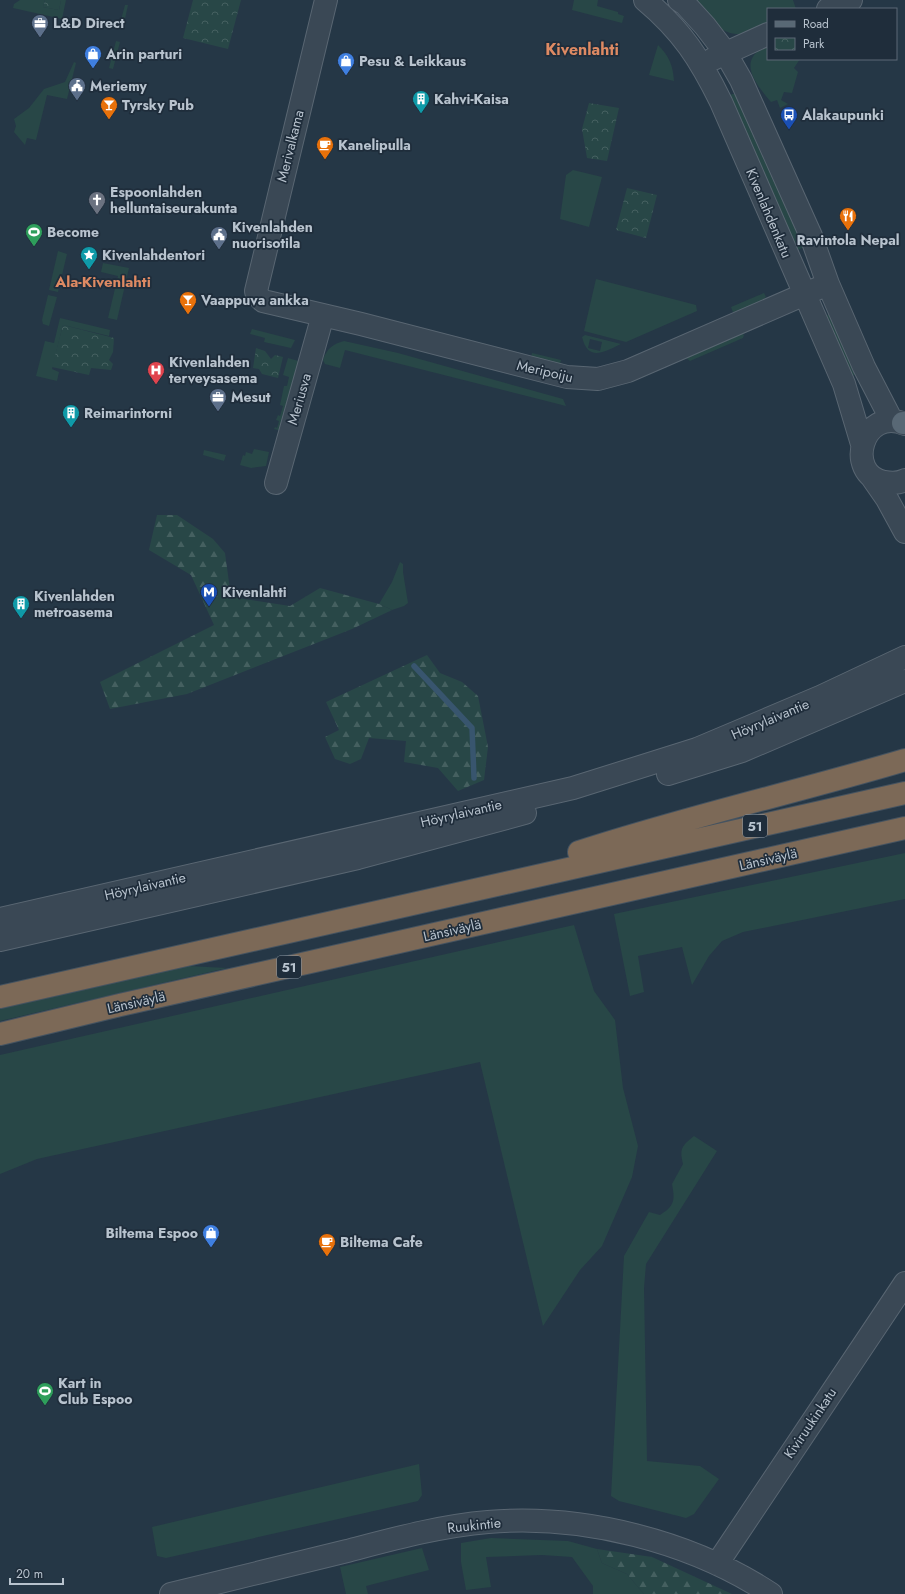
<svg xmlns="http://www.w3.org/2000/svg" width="905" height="1594" viewBox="0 0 905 1594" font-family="Jost,sans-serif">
  <defs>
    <pattern id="forest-firs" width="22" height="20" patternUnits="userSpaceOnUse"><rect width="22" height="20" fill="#284747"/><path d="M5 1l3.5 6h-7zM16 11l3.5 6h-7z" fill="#456060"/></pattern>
    <pattern id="park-crowns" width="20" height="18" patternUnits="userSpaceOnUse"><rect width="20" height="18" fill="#284747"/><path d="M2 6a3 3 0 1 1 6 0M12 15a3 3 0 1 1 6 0" fill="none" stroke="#456060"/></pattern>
  </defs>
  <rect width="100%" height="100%" fill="#253746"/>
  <!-- grass -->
  <path fill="#284747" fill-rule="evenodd" d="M20,0H45L43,7L59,10L61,0H66L62,19L13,8L14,4Z
    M574,0H598L597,6L618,12V14L624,16L622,23L572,10Z
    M693,0H793L796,9H768V23C759,27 746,35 736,34C718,33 704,12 693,0Z
    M125,5H128L123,28L119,27Z
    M116,41L120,42L113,69L109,68Z
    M658,45C669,56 673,65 674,81L649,75Z
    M768,45V59H800L794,68L798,72L792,93L784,92L781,100L788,104L780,108L777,100L771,102C756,84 735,60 768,45Z
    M74,62L76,63L67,99L47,95L36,140L27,138L25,145L14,132L16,126L14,119L29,108L44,89L65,82Z
    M732,94H737L790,217L807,245L796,251L729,97Z
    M573,170L602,177L589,227L560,219L566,175Z
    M58,251L67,254L58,292L49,290Z
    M103,263L129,268L117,320L108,318L118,276L101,272Z
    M596,279L696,305L697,311L626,342L584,331Z
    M764,293L766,297L760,302L734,315L731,307Z
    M48,295L57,297L49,326L43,324L42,320Z
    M830,314L856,374L851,377L825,316Z
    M60,318L110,330L109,336L63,325L52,369L59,372L57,381L36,376L45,341L54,343Z
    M252,329L295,340L291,348L264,342L265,338L250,334Z
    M742,332L744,335L743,338L690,361L686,358L685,355Z
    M585,335L621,344C604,352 588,362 582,337ZM590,339L602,342L600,351L588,348Z
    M344,341L398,353L563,399L566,406L345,350L340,368L325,364L323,360C327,348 333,344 344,341Z
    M532,353L561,360L560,365L531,358Z
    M288,358L302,362L285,432L274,429L275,427L277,428L279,421L276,420L278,415L280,416L283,406L280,405L284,386H287L289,377L283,375Z
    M254,449L269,452L266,466L251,468L240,465L243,455L245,456L246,452L252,454Z
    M204,450L226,455L224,461L203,455Z
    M400,562L403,564V572L408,603L404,606L392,610L379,604L392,582Z
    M905,853V899L743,932L722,941L709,956L692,985L682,947L638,956L644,992L630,996L614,914Z
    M574,925L594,991L615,1020L623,1088L638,1146L632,1177L602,1246L580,1270L543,1326L480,1062L37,1159L0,1174V1055Z
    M188,966L227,968L0,1021V1009Z
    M694,1136L717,1151L646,1264L644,1288L647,1461L700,1466L719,1479L694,1514L686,1518L619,1501L611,1496L624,1256L649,1212L660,1215C675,1206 675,1200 672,1184L683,1164C679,1148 682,1146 694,1136Z
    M419,1464L422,1495L418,1501L166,1558L157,1556L152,1527Z
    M491,1538L568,1541L597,1549L602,1563L627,1574L644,1594H593V1586L572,1557L542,1555L486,1557L491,1587L466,1590L461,1562V1543Z
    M422,1548L429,1570L366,1586L368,1594H346L340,1567Z"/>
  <!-- forest -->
  <path fill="url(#forest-firs)" d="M157,515H177L213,539L225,553L231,597L290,606L320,588L379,604L392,610L352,629L187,694L110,709L100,682L214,625L191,575L149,550Z
    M427,655L440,673L462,682L478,696L488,747L484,780L458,791L438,768L404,762L406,741L369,738L361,759L350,764L335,759L325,737L339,730L326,702Z
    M597,1549L652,1557L732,1594H644L627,1574L602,1563Z"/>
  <!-- park -->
  <path fill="url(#park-crowns)" d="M45,0H61L59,10L43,7Z
    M193,0H241L228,49L183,38Z
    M589,103L619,108L607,161L587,158L582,129Z
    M627,188L657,195L646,238L616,230Z
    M63,325L114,338L113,352L109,360L113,364L111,370L91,368L89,375L52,367Z
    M256,348L265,351L271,359L275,355L283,357L278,378L262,374L259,369L253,368Z"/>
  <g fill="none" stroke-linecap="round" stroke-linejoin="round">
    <!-- stream -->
    <path stroke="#38556e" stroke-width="5.5" d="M414,666L472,728L474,778"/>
    <defs>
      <path id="minor" d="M326,0L256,291L257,295L263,301L361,324L567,377L598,379L628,371L828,284
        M645,0C682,31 700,59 721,102L844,384L862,444
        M679,0L685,4L705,26L725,52L741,80L811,236L828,284L864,367L892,421
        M828,9L851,0
        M713,59L768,34
        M905,424C862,406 844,474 884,482C891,483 898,484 905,480
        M871,476L887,499L905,532
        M276,483L323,315
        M668,774L742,751L905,681
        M0,919L573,788L697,749L820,697L905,657
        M0,940L358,858L525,813
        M717,1564L905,1283
        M171,1594C230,1580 288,1565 347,1551C393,1539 440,1526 488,1522C583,1514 691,1541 771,1594"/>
      <path id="major" d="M903,423H905"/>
      <path id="highway" d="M579,852C686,817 797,792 905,760
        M0,997L905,793
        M0,1034L120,1005L905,828"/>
    </defs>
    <!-- minor casing -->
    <use href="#minor" stroke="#596672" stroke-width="24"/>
    <!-- major casing -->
    <use href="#major" stroke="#475461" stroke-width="24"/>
    <!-- highway casing -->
    <use href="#highway" stroke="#455360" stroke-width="24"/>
    <!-- minor -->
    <use href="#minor" stroke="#3a4855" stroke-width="22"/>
    <!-- major -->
    <use href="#major" stroke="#586875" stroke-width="22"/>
    <!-- highway -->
    <use href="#highway" stroke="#7c6957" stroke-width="22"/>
  </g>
  <!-- icons -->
  <defs>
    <symbol id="office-pin" viewBox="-11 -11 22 30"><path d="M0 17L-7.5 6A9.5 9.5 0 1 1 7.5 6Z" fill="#5c6f8a" stroke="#1f2d3b"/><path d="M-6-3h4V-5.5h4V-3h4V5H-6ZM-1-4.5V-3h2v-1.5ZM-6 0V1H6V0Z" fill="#fff"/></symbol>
    <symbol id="shop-pin" viewBox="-11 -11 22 30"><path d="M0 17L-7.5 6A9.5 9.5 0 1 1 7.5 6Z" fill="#3f7fe0" stroke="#1f2d3b"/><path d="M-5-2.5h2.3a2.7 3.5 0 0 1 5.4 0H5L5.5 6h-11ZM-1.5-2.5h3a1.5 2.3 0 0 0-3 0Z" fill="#fff"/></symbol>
    <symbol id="civic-pin" viewBox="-11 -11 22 30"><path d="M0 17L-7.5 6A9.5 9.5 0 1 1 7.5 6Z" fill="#5c6f8a" stroke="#1f2d3b"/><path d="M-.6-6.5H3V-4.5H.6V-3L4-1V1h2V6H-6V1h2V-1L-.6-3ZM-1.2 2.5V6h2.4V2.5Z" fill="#fff"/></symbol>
    <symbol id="building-pin" viewBox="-11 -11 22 30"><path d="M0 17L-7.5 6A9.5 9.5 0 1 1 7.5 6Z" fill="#0f9aa8" stroke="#1f2d3b"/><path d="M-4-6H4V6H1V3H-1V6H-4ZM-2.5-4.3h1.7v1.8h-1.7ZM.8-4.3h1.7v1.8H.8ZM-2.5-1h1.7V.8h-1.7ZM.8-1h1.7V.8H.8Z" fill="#fff"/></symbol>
    <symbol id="bar-pin" viewBox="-11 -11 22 30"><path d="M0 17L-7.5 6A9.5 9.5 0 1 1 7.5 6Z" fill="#e8710a" stroke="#1f2d3b"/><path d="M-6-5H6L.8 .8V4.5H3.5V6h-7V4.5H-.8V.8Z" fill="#fff"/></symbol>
    <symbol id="bus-pin" viewBox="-11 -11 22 30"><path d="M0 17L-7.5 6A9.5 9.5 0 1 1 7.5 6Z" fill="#1a4fb4" stroke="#1f2d3b"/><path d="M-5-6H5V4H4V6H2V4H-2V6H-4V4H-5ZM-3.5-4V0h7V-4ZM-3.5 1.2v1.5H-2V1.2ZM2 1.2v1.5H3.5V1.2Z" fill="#fff"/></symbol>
    <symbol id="cafe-pin" viewBox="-11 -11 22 30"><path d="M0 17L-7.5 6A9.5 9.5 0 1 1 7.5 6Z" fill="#e8710a" stroke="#1f2d3b"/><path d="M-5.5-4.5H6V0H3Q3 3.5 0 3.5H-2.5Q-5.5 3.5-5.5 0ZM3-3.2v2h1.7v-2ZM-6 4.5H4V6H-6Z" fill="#fff"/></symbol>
    <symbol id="church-pin" viewBox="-11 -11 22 30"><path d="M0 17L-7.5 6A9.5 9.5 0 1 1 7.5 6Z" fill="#6b7280" stroke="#1f2d3b"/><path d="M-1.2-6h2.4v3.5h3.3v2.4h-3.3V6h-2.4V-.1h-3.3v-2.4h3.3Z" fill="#fff"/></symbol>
    <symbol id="restaurant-pin" viewBox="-11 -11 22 30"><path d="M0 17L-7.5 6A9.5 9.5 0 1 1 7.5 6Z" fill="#e8710a" stroke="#1f2d3b"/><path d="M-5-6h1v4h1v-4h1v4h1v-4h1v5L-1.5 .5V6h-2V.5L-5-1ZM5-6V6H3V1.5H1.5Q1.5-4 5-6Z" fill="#fff"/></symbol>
    <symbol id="stadium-pin" viewBox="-11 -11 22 30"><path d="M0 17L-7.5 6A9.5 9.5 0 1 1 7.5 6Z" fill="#2e9e5b" stroke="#1f2d3b"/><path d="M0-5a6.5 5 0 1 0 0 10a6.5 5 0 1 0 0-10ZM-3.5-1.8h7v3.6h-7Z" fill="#fff"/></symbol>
    <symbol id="sight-pin" viewBox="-11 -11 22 30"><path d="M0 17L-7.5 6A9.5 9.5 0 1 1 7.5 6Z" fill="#0f9aa8" stroke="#1f2d3b"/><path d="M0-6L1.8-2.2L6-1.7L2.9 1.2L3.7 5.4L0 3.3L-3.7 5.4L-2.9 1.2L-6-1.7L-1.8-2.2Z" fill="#fff"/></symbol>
    <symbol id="hospital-pin" viewBox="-11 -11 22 30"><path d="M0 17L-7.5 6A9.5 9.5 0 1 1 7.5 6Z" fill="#e0444e" stroke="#1f2d3b"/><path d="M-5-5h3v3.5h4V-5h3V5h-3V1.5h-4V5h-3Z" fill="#fff"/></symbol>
    <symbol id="metro-pin" viewBox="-11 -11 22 30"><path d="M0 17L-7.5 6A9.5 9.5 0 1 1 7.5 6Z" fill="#1a4fb4" stroke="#1f2d3b"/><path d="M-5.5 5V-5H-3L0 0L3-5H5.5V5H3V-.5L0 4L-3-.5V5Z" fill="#fff"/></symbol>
  </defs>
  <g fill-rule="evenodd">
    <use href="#office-pin" x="30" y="13" width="20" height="27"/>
    <use href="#shop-pin" x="83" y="44" width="20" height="27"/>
    <use href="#shop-pin" x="336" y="51" width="20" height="27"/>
    <use href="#civic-pin" x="67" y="76" width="20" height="27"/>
    <use href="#building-pin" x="411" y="89" width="20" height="27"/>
    <use href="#bar-pin" x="99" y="95" width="20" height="27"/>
    <use href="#bus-pin" x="779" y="105" width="20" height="27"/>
    <use href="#cafe-pin" x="315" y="135" width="20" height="27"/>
    <use href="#church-pin" x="87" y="190" width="20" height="27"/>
    <use href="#restaurant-pin" x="838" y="206" width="20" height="27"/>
    <use href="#stadium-pin" x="24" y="222" width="20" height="27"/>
    <use href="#civic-pin" x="209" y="225" width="20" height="27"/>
    <use href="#sight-pin" x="79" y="245" width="20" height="27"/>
    <use href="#bar-pin" x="178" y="290" width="20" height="27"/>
    <use href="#hospital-pin" x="146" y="360" width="20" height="27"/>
    <use href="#office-pin" x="208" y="387" width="20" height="27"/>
    <use href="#building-pin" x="61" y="403" width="20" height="27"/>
    <use href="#metro-pin" x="199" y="582" width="20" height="27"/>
    <use href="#building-pin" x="11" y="594" width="20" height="27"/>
    <use href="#shop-pin" x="201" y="1223" width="20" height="27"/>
    <use href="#cafe-pin" x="317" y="1232" width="20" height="27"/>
    <use href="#stadium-pin" x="35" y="1381" width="20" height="27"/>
  </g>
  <g text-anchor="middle" stroke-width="3.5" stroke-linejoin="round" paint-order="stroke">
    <!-- shield labels -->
    <g fill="#1f2d3b" stroke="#8a96a2" stroke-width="1">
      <rect x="743" y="815" width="24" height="22" rx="3"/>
      <rect x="277" y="956" width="24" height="22" rx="3"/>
    </g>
    <g font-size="13" font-weight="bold" fill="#b8c3ce">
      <text x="755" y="831">51</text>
      <text x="289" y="972">51</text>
    </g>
    <!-- poi labels -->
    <g font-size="14" font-weight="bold" fill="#b8c3ce" stroke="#1f2d3b" text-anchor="start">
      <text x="53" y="28">L&amp;D Direct</text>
      <text x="106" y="59">Arin parturi</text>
      <text x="359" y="66">Pesu &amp; Leikkaus</text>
      <text x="90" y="91">Meriemy</text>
      <text x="434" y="104">Kahvi-Kaisa</text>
      <text x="122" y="110">Tyrsky Pub</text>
      <text x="802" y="120">Alakaupunki</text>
      <text x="338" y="150">Kanelipulla</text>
      <text x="110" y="197">Espoonlahden<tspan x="110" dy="16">helluntaiseurakunta</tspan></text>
      <text x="232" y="232">Kivenlahden<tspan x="232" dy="16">nuorisotila</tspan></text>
      <text x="47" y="237">Become</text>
      <text x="848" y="245" text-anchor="middle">Ravintola Nepal</text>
      <text x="102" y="260">Kivenlahdentori</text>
      <text x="201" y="305">Vaappuva ankka</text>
      <text x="169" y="367">Kivenlahden<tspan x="169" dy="16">terveysasema</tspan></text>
      <text x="231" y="402">Mesut</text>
      <text x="84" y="418">Reimarintorni</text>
      <text x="222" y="597">Kivenlahti</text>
      <text x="34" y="601">Kivenlahden<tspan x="34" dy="16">metroasema</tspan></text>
      <text x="198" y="1238" text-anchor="end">Biltema Espoo</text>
      <text x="340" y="1247">Biltema Cafe</text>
      <text x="58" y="1388">Kart in<tspan x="58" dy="16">Club Espoo</tspan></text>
    </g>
    <!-- street labels -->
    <g font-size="14" fill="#b8c3ce" stroke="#1f2d3b">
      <text transform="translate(290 146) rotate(-76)" y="5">Merivalkama</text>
      <text transform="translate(769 213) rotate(67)" y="5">Kivenlahdenkatu</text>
      <text transform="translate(545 371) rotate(13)" y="5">Meripoiju</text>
      <text transform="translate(299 399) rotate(-74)" y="5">Meriusva</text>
      <text transform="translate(770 719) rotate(-23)" y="5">Höyrylaivantie</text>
      <text transform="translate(461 813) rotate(-13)" y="5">Höyrylaivantie</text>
      <text transform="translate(768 859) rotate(-13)" y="5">Länsiväylä</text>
      <text transform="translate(145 886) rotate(-13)" y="5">Höyrylaivantie</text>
      <text transform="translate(452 930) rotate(-13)" y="5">Länsiväylä</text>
      <text transform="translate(136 1002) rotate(-13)" y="5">Länsiväylä</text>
      <text transform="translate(810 1423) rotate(-56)" y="5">Kiviruukinkatu</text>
      <text transform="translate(474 1525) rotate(-6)" y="5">Ruukintie</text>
    </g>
    <!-- neighbourhood labels -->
    <g font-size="15" font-weight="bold" fill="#de8a63" stroke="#1f2d3b">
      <text x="103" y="287">Ala-Kivenlahti</text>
    </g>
    <!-- quarter labels -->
    <g font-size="16" font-weight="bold" fill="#de8a63" stroke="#1f2d3b">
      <text x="582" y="55">Kivenlahti</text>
    </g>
  </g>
  <!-- legend -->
  <rect x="767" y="8" width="130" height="52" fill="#1f2d3b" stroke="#5c6976"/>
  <rect x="775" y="21" width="20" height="6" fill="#586875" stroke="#5c6976"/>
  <text x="803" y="28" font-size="12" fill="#b8c3ce">Road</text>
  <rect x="775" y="38" width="20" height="12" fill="url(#park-crowns)" stroke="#5c6976"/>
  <text x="803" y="48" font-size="12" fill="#b8c3ce">Park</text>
  <!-- scale -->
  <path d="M10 1578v6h53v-6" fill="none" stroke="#b8c3ce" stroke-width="2"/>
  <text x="16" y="1578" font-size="12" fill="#b8c3ce" stroke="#1f2d3b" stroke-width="3" paint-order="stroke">20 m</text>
</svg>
